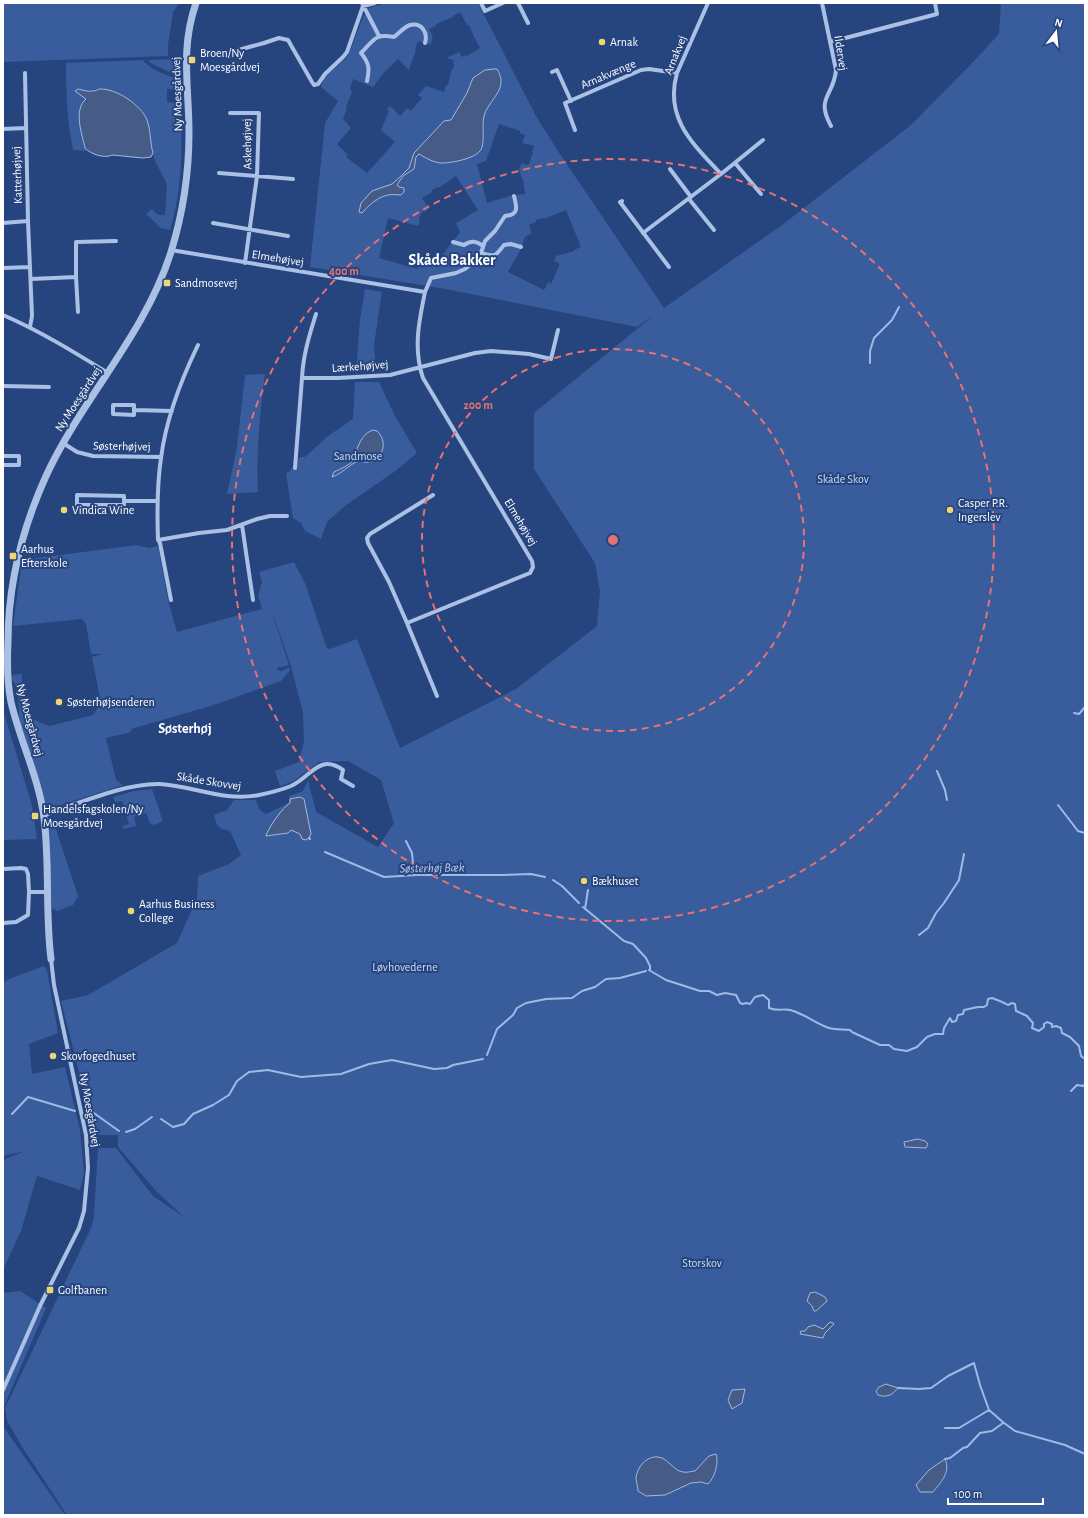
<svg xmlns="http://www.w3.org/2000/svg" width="1088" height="1518" viewBox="0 0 1088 1518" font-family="'Alegreya Sans',sans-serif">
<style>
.green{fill:#395c9c;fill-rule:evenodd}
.water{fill:#465c87;stroke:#a0bae6}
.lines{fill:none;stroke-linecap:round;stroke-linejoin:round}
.stream{stroke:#a0bae6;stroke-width:2}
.minor{stroke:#abc0e5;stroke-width:4}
.tertiary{stroke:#abc0e5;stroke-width:7}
.ring{fill:none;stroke:#e47373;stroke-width:2;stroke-dasharray:7 5}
.poi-dot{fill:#eed670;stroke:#26447e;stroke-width:1.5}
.labels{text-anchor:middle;stroke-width:4;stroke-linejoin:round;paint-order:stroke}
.poi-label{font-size:12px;fill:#fff;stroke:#26447e;text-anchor:start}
.street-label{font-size:12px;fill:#fff;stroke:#26447e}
.park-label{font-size:12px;fill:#cedcf4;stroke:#26447e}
.water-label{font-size:13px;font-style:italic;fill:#b7caed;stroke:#26447e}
.quarter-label{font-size:14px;font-weight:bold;fill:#fff;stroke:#26447e}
.district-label{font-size:16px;font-weight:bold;fill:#fff;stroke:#26447e}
.centre{fill:#e47373;stroke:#26447e;stroke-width:2}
.ring-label{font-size:12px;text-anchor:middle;font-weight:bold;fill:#e47373;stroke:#26447e;stroke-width:4;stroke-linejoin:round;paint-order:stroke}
</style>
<rect width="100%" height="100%" fill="#26447e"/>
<path class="green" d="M3,3H179L173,12L168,45V56L3,62Z
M386,3H478L536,116L556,148L664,308L782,225L911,125L974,61L999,34L1001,3H1085V1515H67L24,1450L7,1421L5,1408L92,1226L94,1216L98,1148H116L153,1196L184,1217L157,1192L118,1147V1135H95L61,1001L88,995L177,943L197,898L198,876L229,864L241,855L230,831C217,828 217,827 214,815L227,810L234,800H256L260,810L266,814L289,803V796L303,791L308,780L316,812L378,847L394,823L381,780L348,761L319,762L294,781L280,786L275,771L299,762L304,741L303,713L291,666L270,606L289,665L283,667H278L277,670L282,671L289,667L290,670L281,681L214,705L131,729V732L106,738L116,780L123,785L55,807L49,808L44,805L19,719C19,707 19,688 12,679L13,675L22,674V682L29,718L50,726L93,715L101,703L92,657L103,654H91L86,624L82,619L13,626L22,560L137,545L149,548L158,546L168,600L177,632L262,609L258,596L262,582L259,572L294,562L305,583L327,648L330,649L357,639L400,748L516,689L597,626L600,591L595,563L534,469V413L653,316L637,327L440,288L310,267L325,123L338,101L321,87L324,78L345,59L349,54L363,17L369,8ZM460,12L467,25H469L474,37L480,48L467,56L466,55L462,57L459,52L446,58L454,60L453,64H454L452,71H451L448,85H446L444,92L426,86L418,95L422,98L411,111L407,108L400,116L394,110V109L389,106L387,110L389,111L381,130L395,142L367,173L346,157L348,155L337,144L351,128L343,119L347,108L346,107L352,92L350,89L353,79L373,87L386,70H387L398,59L409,70L416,50L415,49L418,41L430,45L433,37L429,29L436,26V24L453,17V16ZM499,124L520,131V133L525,135L522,143L534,146L532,152H533L529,164L526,165L522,163L519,169L522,179H523L525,194L513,195L487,203L477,164L486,161ZM456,176L478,210L456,223L460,232L435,265L428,260L420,259L417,269L379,258L388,218L418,226L420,222L419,221L420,218L419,217L423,211L425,212L429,208L422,198L432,192V190L438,187L439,188ZM566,210L581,247L574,250V251L556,256L554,261L560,264L551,284L548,282L544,290L508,272L521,249L525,237L532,233L529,225L536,222V220L543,218V219Z
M174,59L179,60L180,76H177L149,62V60Z
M143,60C149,69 169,77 180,79L181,89H167V102L181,103C182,145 183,189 170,230L161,228L146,214L152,209L158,215H165L167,184L155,161L151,146L150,133L147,120L143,112L135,105L99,89L89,91L78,89L80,95L87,99L79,116L85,148L87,151L73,150C67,119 66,94 66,63Z
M365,289L382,292L374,345L376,371L356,372L360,319Z
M265,374C260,413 256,452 258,492L227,494L237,447L245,375Z
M355,382H379L395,416L417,453L394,472L346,505L327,522L321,539L305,531L301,523L293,518L286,473L289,472L300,457H305L328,436L353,419Z
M3,710L32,805L37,839L3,840Z
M152,789L163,821L154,825L150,823L146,813L134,816L136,826L123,829V826L129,824L122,801L115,802L113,797L134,791Z
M50,820H53L78,896L73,905L57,911L52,908L48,823Z
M44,966L47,970L58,1033L29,1044L32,1074L65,1067L80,1130L84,1173L80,1190L37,1176L21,1231L3,1270V1160L25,1151L3,1156V983L9,979Z
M20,1291L46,1308L3,1409V1293Z
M3,1426L65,1515H3Z"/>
<path class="water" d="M493,69H497C509,88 491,98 485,113C481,124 485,136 482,147C480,158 452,163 442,163C434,163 426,158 419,154L416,157L414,169L403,176L397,185L399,187L404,188V192L401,195C397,195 392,194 388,195C378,197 369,205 362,213L359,212L361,203L372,191L392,184L400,177L409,168L414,153L444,121L451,120L467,93L473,78L485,70Z
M78,89C83,90 88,92 93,91C95,91 97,90 99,89C116,88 141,105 147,120C151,131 150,143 153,153L151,157L143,158L112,155C105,159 90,154 85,148C82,134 73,110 86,99L75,91Z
M373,430L377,431C388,441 384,459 368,462C364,463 360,460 356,462C348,466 341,474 332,477L334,472C340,469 351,465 355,458C356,456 356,452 357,449C360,441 364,433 373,430Z
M300,797L304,799L311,834L309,838L306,840L302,839L300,834L291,830L288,833L266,836C268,828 283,807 290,803V799Z
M918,1139L925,1141L928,1144L926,1148L905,1147L904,1142Z
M815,1292L825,1297L827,1301L816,1311H814L812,1306L807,1301L810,1293Z
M830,1322L833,1323L834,1324L825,1333L823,1338L800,1334L801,1331H805L808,1327L814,1325L823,1329Z
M886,1384L898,1388C892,1395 887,1398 878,1395L876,1391L879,1387Z
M745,1389L742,1403L732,1409L728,1400L732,1390Z
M716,1454C719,1463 715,1477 708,1484L701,1482L691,1483L665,1495L646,1496L638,1491C638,1487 636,1482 636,1478C637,1466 649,1453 662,1458C670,1462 675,1471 683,1472C687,1473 692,1471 695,1471L709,1456Z
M945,1459C951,1472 941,1482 933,1492H920L916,1485L929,1470Z"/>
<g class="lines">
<path class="stream" d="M870,363V351L874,338L892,320L899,307
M1074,713L1079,714L1085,707
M937,771L945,790L947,800
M1058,805L1078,831L1085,833
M309,838L310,839
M406,841L412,853L414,875
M325,852L384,877L417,875H502L531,874L545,877
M553,880L562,886L579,903
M583,907L624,941L633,944L646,958L650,966V970
M585,909L588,890
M919,935L928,928L936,913L944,903L959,880L964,854
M649,970L666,980L700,991H709L717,995L725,993L736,995L740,1003L743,1004L746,1003L750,1004L755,997L763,995L769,1000V1008C779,1012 783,1008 790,1010C805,1014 815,1023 829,1028C836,1030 844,1029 850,1030L852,1032L880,1045H889L894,1049L907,1051L917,1047L927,1037L935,1034H943L944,1028L950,1018L952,1022L956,1021L958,1015L963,1014L964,1010L978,1007H984L987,1005L988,999L992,998C998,1000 1003,1002 1008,1005L1012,1003L1015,1004L1016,1011L1027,1016L1033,1023L1032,1028L1039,1031L1044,1027V1024L1047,1022L1052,1024V1027L1056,1026L1061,1028L1062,1033L1070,1037L1079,1046L1081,1056L1085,1059
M487,1055L497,1029L513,1015L517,1008L526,1003L546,999L572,998L582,991L595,987L606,979L620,978L646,971
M1071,1091L1077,1085L1083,1086L1085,1084
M91,1111L119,1131
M12,1114L28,1097L75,1111
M161,1119L173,1127L184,1124L193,1114L213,1105L229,1095L237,1081L249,1072L268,1070L301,1077L341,1074L369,1064L392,1060L434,1069L447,1068L453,1065L483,1059
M126,1132L135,1129L152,1117
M898,1388L919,1389L931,1388L948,1376L974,1363L980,1385L989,1410L1004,1423L1015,1431L1065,1445L1085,1454
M945,1428H959L989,1410
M945,1459L950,1458L963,1448L967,1447L980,1433L992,1431L1003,1423"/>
<path class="minor" d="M362,3L379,36
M481,3L485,11L503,3
M518,3L528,23
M708,3L677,73C664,118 693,144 721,174L763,140
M822,3L836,70C834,96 815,97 831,126
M830,42L937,14L935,3
M208,54L231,52L264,43L279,38L288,40L312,82L314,85L318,84L325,74L343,57L347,52L363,6L375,3
M552,72L557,70L571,101
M25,73L28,221L32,316L30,327
M367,81C370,68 369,63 361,53C374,40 375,33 394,37C399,33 404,27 410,25C422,22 428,33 425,43
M230,113H259L257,176L245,263
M3,129L26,128
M575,130L565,103L641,70L649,69L677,73
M735,163L761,194
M670,169L691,197
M219,173L293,179
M689,199L714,230
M622,201L620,202L669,267
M3,223L28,221
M213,223L288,236
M643,233L721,174
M453,242L464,245C471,240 476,241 483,246
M171,250L425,292C419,321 413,349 423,378L532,561L533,567L530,573L407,623L389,582L368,543L367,538L370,534L433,495
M481,253C497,257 494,257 504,245L511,244L521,247
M3,268L30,267
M76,277V242L116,241
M31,279L76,277L78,312
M425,292L431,278L456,273L465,269L470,265L481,253L485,241L495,231L505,216C519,215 517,207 514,196
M3,315C40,331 74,352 108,373
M198,345C181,380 166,419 161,458C157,485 157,512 158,540L199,533L227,530L257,519L270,516H287
M302,378C303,356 309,336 316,314
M3,386L49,387
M134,410V415L113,414V405H134V410L172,411
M63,443L77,452L93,456L161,457
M3,456H19V465H3
M295,468L302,378H338L390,375L475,353L491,351L529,354L551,359L558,330
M124,501V505H77V495L124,496V501H157
M242,525L253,600
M158,540L160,543L171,600
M407,623L437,696
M44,815C78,804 124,783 160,784C193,786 225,802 259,795C269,793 281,790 291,786C311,777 319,753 343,770L341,779L353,786
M3,869L21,868L26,869L28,874L29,892H48
M3,923L16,922L28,915L29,892
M3,1390L40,1306L79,1228L84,1211L88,1168L86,1135L54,985L51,959"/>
<path class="tertiary" d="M51,959C45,912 50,865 44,818C39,778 20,741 11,702C7,682 7,662 8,642C8,583 22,529 46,476C82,398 145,335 171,252C183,213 189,173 189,133C189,86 180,49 196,3"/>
</g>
<g class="ring">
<circle cx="613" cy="540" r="191"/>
<circle cx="613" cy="540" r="381"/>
</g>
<g class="poi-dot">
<circle cx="602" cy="42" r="4"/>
<rect x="188" y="56" width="8" height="8" rx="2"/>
<rect x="163" y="279" width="8" height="8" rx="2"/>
<circle cx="64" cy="510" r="4"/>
<circle cx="950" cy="510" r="4"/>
<rect x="9" y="552" width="8" height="8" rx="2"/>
<circle cx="59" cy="702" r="4"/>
<rect x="31" y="812" width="8" height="8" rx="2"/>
<circle cx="584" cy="881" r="4"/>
<circle cx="131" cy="911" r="4"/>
<circle cx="53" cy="1056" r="4"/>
<rect x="46" y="1286" width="8" height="8" rx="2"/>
</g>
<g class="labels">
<g class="poi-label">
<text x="610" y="46">Arnak</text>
<text x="200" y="57">Broen/Ny<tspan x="200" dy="14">Moesgårdvej</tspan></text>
<text x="175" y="287">Sandmosevej</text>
<text x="958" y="507">Casper P.R.<tspan x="958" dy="14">Ingerslev</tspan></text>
<text x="72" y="514">Vindica Wine</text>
<text x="21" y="553">Aarhus<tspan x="21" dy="14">Efterskole</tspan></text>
<text x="67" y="706">Søsterhøjsenderen</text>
<text x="43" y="813">Handelsfagskolen/Ny<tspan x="43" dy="14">Moesgårdvej</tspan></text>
<text x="592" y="885">Bækhuset</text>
<text x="139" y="908">Aarhus Business<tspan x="139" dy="14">College</tspan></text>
<text x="61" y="1060">Skovfogedhuset</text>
<text x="58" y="1294">Golfbanen</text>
</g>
<g class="street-label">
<text transform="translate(841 53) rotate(81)" y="4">Ildervej</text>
<text transform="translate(675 55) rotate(-68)" y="4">Arnakvej</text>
<text transform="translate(608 74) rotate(-23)" y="4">Arnakvænge</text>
<text transform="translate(177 94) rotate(-92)" y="4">Ny Moesgårdvej</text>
<text transform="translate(247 144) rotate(-91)" y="4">Askehøjvej</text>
<text transform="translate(17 175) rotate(-92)" y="4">Katterhøjvej</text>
<text transform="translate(278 258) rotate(9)" y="4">Elmehøjvej</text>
<text transform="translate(360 366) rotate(-4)" y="4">Lærkehøjvej</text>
<text transform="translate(78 399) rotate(-57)" y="4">Ny Moesgårdvej</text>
<text transform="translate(122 446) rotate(1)" y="4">Søsterhøjvej</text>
<text transform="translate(521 522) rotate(59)" y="4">Elmehøjvej</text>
<text transform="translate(30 720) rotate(75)" y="4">Ny Moesgårdvej</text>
<text transform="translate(209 781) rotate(9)" y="4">Skåde Skovvej</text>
<text transform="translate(90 1110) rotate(80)" y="4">Ny Moesgårdvej</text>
</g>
<g class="park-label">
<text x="358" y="460">Sandmose</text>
<text x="843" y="483">Skåde Skov</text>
<text x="405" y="971">Løvhovederne</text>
<text x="702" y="1267">Storskov</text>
</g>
<g class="water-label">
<text transform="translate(432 867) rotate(-1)" y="5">Søsterhøj Bæk</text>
</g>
<g class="quarter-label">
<text x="185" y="733">Søsterhøj</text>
</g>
<g class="district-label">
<text x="452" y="265">Skåde Bakker</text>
</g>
</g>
<circle cx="613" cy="540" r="6" class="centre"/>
<g class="ring-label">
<text x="344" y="275">400 m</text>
<text x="478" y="409">200 m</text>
</g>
<rect width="1088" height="1518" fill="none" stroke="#ffffff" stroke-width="8"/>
<g transform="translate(1056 32) rotate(16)" stroke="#26447e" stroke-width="3" paint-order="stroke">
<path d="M0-3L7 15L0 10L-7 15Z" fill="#ffffff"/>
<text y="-6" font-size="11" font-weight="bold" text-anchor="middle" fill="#ffffff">N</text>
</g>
<path d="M948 1498v6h95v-6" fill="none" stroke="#ffffff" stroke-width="2"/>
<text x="954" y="1498" font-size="12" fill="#ffffff" stroke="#26447e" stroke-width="3" paint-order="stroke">100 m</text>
</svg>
